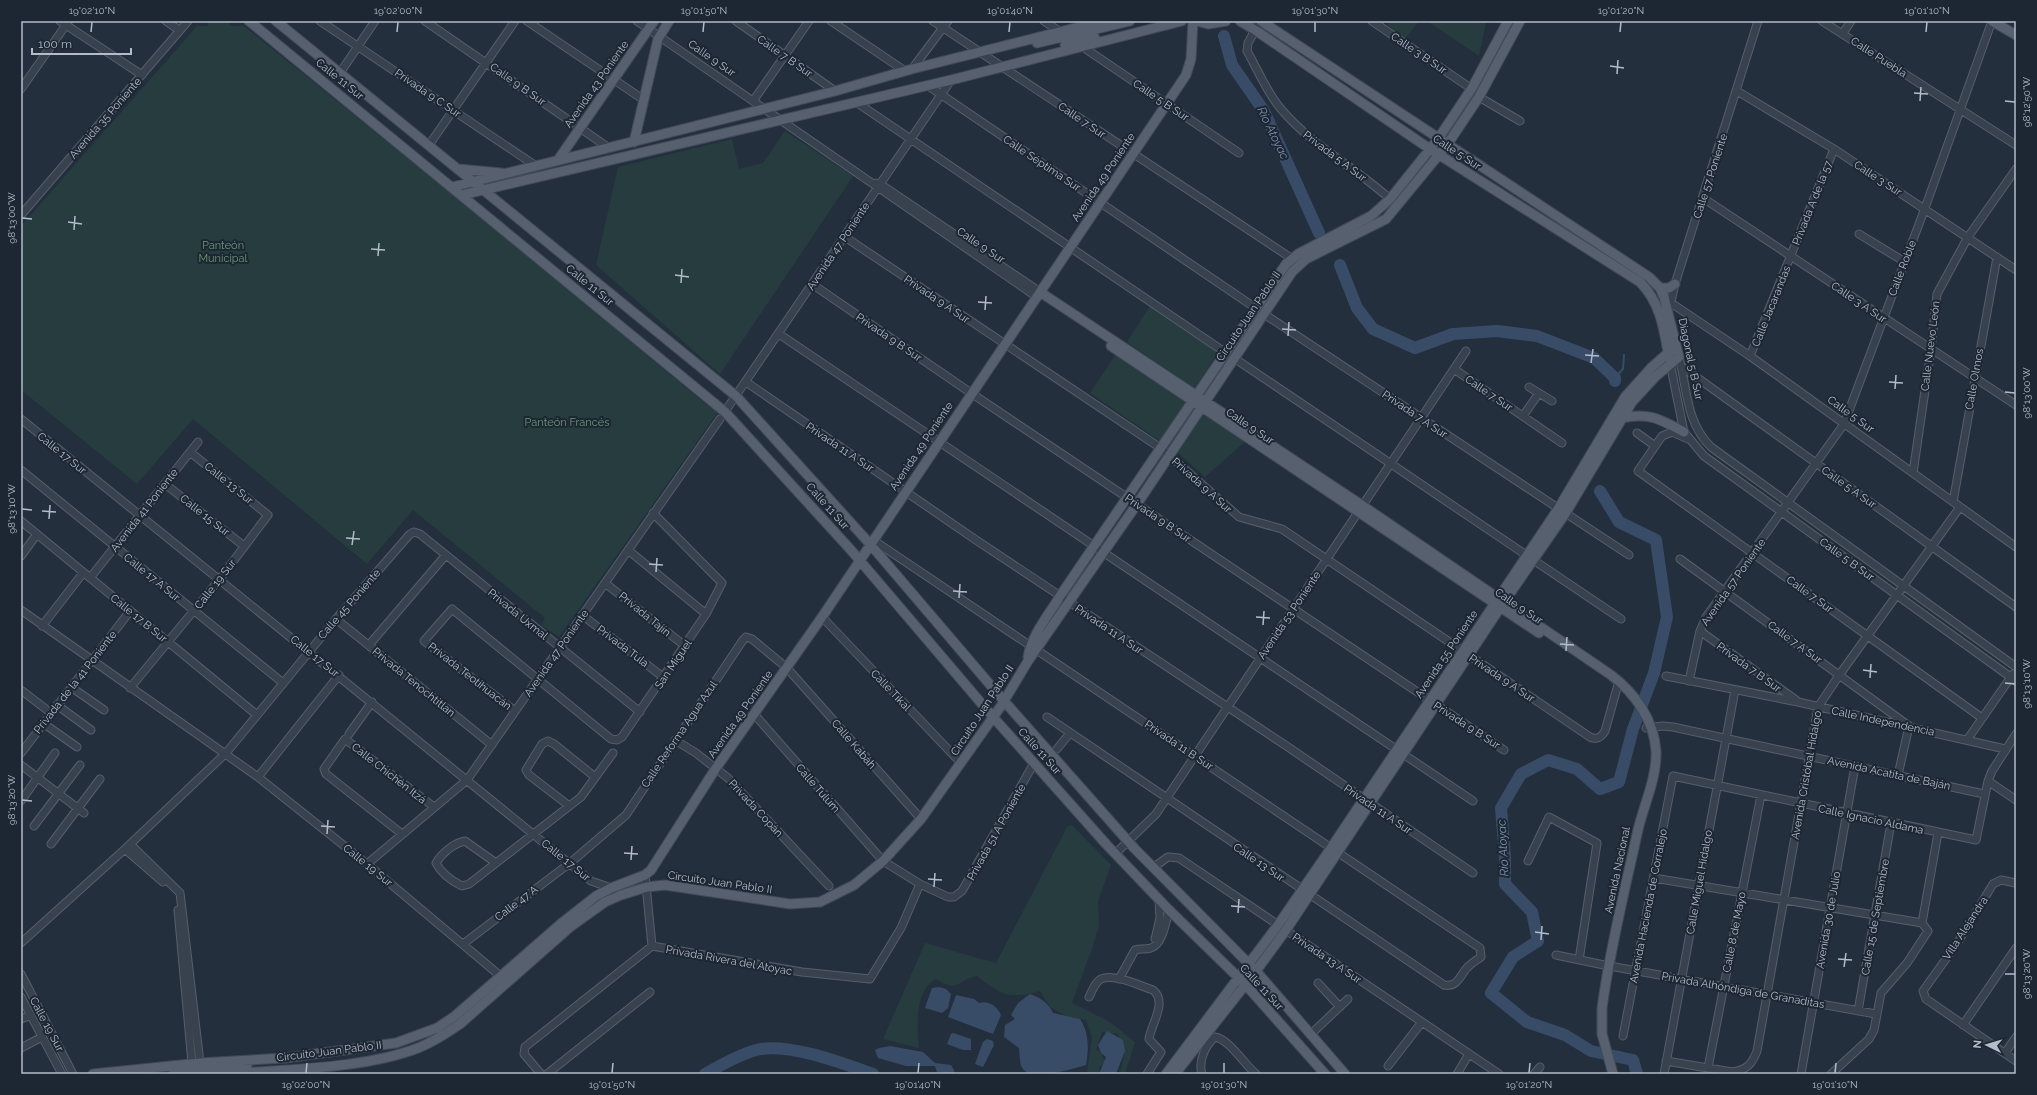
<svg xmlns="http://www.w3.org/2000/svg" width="2037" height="1095" viewBox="0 0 2037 1095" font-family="Raleway,sans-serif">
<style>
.green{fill:#263c3f}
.water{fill:#394c67}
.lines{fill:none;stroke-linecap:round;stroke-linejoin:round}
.stream{stroke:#394c67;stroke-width:2}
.river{stroke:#394c67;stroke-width:12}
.minor-casing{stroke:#565f6c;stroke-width:9}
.major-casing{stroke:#414a57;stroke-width:11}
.minor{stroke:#38414e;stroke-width:7}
.major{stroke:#56606e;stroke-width:9}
.ticks{fill:none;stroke:#b4bcc9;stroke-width:1.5}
.labels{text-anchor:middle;stroke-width:4;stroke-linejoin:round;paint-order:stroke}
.street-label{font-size:11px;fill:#b4bcc9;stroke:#1d2633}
.park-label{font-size:11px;fill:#6b9a76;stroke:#1d2633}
.water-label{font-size:12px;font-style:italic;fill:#7c92b1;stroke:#1d2633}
.neatline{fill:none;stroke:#b4bcc9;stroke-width:1.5}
.ticks-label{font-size:10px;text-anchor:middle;fill:#b4bcc9}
</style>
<rect width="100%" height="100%" fill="#242f3e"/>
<path class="green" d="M208,21H230V26H244L464,204L708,406L712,404L718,412L559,637L541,625L545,618L413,510L367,564L193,419L137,484L21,390V226L197,26H208Z
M1390,21H1419L1406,38L1387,25Z
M1427,21H1486L1479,56Z
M785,131L853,176L720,374L596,265L618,167L732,139L739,169L763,163Z
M1151,304L1220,349L1195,388L1127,342Z
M1116,354L1187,402L1160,441L1090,393Z
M1203,415H1209L1247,440L1205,477L1178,453Z
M1072,825L1111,865L1098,901L1099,926L1093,946L1072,1003L1110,1022L1135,1042L1125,1074H1120L1125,1051L1118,1034L1102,1032L1096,1050L1101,1053L1105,1062L1099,1068V1074H1079L1087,1072L1092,1037L1086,1020L1066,1016L1050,1007L1040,991C1011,1000 1000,995 977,976C954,981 961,993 935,979C914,994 917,1025 919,1048L883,1039L925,943L996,963L1067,827Z"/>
<path class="water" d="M939,987L946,989L951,994L948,1008L942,1013L925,1008L932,988Z
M1030,994C1040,998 1048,1002 1053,1013L1080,1019C1089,1033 1089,1048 1086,1065C1073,1069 1033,1081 1023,1069C1019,1064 1020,1054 1019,1048L1004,1037L1005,1025L1015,1019L1011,1015L1018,1003Z
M956,995L974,999L979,1003C988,1000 997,1006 1001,1015L993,1034L948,1017Z
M1107,1031L1123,1040L1125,1051L1116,1074H1099L1106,1057L1101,1053L1098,1045Z
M953,1033L971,1039V1050H963L947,1044L951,1034Z
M987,1039L993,1041L994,1045L983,1067L975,1064L983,1042Z
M890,1046L923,1052L935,1063L951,1065L954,1070V1074L937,1072L935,1066H906L878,1058L875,1050L879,1048Z"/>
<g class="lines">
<path class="stream" d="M1615,378L1623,369L1624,355"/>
<path class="river" d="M1224,36L1232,65L1264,111L1319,233
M1340,265L1357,308L1373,329L1415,348L1453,334L1497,331L1537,336L1594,358L1615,378V381
M1600,491L1619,522L1656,540L1667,617L1654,673L1633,729L1619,782L1600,789L1577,769L1548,760L1521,774L1501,808L1505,857V884L1532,912L1538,941L1513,957L1491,993L1527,1022L1565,1035L1591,1051L1633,1060L1637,1074
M705,1074C721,1065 738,1055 756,1050C788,1042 842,1063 873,1074"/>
<g class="minor-casing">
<path id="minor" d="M60,21L142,75
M166,21L179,30
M320,21L536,166
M425,21L609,148
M527,21L644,100
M637,21L1037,297
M736,21L835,91
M831,21L905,71
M933,21L1291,258
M1044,21L1059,31
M1260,21L1248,43L1247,51C1258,70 1267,93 1281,109C1312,146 1355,167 1390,199
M1372,21L1466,85
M1822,21L2016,145
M1843,33L1851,21
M1083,47L1239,153
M912,69L948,21
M340,73L375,21
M927,85L1257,309
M21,89L68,22
M1737,91L1834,149L2016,270
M1479,97L1520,121
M753,101L809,21
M856,102L1226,353
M429,145L515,21
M876,183L880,184L1040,292
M1703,198L2016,405
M21,215L188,21
M1859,234L1905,262
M845,237L1162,449L1239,517L1282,529L1590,737C1597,740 1601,738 1605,731L1619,681
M812,284L971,393L1504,750
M1671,303L1750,356L2016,547
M1670,306L1675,284L1758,21
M1264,314L1629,555
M779,334L1473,801
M1750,356L1834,149
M1679,357C1687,388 1686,423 1711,447L2016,667
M1234,358L1621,619
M1670,363L1684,432L1704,456L2016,681
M1681,366L2016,607
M1454,369L1562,443
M746,382L976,540L1288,747L1473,873
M1529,387L1552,401
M724,413L951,80
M1523,416L1539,393
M21,419L591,881L611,888
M1637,433L1655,446
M1688,439L1672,432L1662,436L1638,471L1982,718
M21,470L283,683
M1913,473L1931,349L1937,294L1968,237L2016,169
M165,484L244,546
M1953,502L1997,257
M21,521L257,715
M873,540L1480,948L1481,957C1477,960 1473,962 1470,965C1460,973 1459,988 1444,985L1047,717
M628,550L706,614
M21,556L37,534
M1680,559L1909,726L1898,775
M90,578L198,442
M605,583L685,646
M21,610L258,777L367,864L504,979
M582,615L663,677
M822,617L961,763
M336,619L492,745
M42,626L83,573
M1700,631L1796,700
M369,645L445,556
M1666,676L1798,702L2005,749
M1689,681L1700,631L1706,617L1844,424L1925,208L1992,21
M71,687L104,710
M130,688L219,580L268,515L190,452
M21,690L51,713
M57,705L91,730
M515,711L424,641L452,609L611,739L617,740L622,737L706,614L722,583L653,513
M754,714L883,861L920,884L948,897H954L962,891L1034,763
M43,723L77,747
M1646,728L1663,726L1673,727L1984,794
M349,734L372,702
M675,740L696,753L728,778L829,886
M1967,740L2013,674
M1057,749L1070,733
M21,753L130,611
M21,765L84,813
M258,777L339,675
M1988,781L2016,800
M21,801L55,753
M568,805L529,775L526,770L542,744L548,741L554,744L595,777
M34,826L80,765
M402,834L326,774L324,769L345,739L434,807
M51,844L100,779
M130,844L180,893L200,1063
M125,849L163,882
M1116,853L1156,814L1466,351
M1528,861L1549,817L1597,843L1579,960
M496,863L465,841C454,843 442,853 436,863C441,873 452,881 462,886L469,884L581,797L613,753
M367,864L467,780L720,419
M1154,867L1168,857L1179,858L1499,1074
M645,875L652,946
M1654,878L1922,923
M2016,883L2001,880L1993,884L1958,942L1923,991L1926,999L2016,1061
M178,910L192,1063
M1922,923L1938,833
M1155,939L1160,918L1159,900
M21,943L125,849L226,753L336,619L410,534L414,532L420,534L640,712
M463,944L570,863L626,815L743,640L746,637L752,639L787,668L921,819
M1556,955L1604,965L1876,1014
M21,974L73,1074
M1119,979L1135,950C1140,948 1145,950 1151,948C1163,944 1166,921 1169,910
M1318,983L1340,1007
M21,997L62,1074
M1089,997C1092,991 1095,982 1101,979C1114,973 1140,986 1153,990C1168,1002 1151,1024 1149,1039L1161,1052L1147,1074
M1858,1011L1891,823
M21,1019L31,1015
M1963,1025L2016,948
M1311,1034L1348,999
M1623,1036L1673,776L1976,840L1988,781L1992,771L2016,734
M21,1048L42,1037
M2005,1053L2016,1037
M1666,1061L1732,1072C1747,1070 1752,1064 1757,1051L1818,707L1840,674L1960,507
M1388,1066L1422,1022
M1708,1068L1761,795
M541,1074L524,1054L525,1047L652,946L802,972L870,979L901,928L920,884
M547,1074L650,992
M1202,1074C1198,1061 1205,1046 1215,1037C1229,1039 1244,1064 1256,1074
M1457,1074L1469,1054
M1534,1074L1540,1067
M1664,1074L1735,690
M1801,1074L1855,766
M1831,1074L1869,1039L1874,1030L1881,993L1907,963L1928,931L1922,923"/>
</g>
<g class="major-casing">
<path id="major" d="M249,21L725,412L850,549L993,717L1106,844L1169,910L1245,984L1325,1074
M276,21L736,396L870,544L1004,701L1134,848L1256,971L1345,1074
M1197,21L1208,24L1226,21
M1240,21L1255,30L1430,149L1640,282C1661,303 1664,330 1669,358
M1992,21L2016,35
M1037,43L1130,21
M1065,45L1095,38
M634,142L658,39L669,21
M558,160L654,21
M458,169L501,173
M452,187L835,91L912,69L1103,21
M462,195L951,80L1182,21
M1660,288H1669L1675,284
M1040,292L1363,506L1611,675C1635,693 1654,720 1656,751C1657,778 1644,804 1638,830C1625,889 1610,949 1602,1008V1034L1613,1074
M1111,346L1539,633
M1621,418C1649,412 1660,419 1684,432
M1028,657C1032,634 1049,615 1060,596L1286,264L1298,254L1371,216L1390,199L1438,139L1472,88L1508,21
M93,1074L200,1063L285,1058L396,1043L437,1028L455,1016L563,922L596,896L611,888L645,875L651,870L716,768L822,617L1186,75L1191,59L1193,21
M173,1074L247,1066
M229,1074C287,1069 363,1069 418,1048C433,1042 447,1033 460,1024L570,927L605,902L621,895L647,887L665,885L790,904L820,902L854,885L883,861L921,819L1001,706L1028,661L1137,504L1292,272L1306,259L1386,219L1447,145L1479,97L1520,21
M1166,1074L1278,925L1331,848L1558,509L1625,397L1651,368L1676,346
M1175,1074L1256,971L1286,930L1504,602L1565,514L1632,402L1656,376L1679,357L1664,297L1660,288L1649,277L1261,21"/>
</g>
<use href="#minor" class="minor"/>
<use href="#major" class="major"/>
</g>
<path class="ticks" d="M91,32L92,22M397,32L398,22M703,32L704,22M1009,32L1010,22M1315,32V22M1620,32L1621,22M1926,32L1927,22M1610,66L1624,68M1617,74L1618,60M1914,93L1928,94M1920,101L1921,87M2005,101L2015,102M22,218L32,219M68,222L82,224M74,230L75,216M371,249L385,250M378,256L379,243M675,275L689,277M681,283L682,269M978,302L992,303M985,310L986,296M1282,329L1296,330M1288,336L1289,322M1585,355L1599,356M1591,363L1593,349M1889,382L1903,383M1895,389L1896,375M2005,392L2015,393M22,509L32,510M42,511L56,512M49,519L50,505M346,538L360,539M352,545L354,531M649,564L663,565M656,572L657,558M953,591L967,592M959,598L960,584M1256,617L1270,618M1263,625L1264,611M1560,644L1574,645M1566,651L1567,637M1863,670L1877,672M1870,678L1871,664M2005,683L2015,684M22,800L32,801M321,826L335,827M327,834L328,820M624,853L638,854M631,860L632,846M928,879L942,880M934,887L935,873M1231,906L1245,907M1238,913L1239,899M1535,932L1549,934M1541,940L1542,926M1838,959L1852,960M1844,967L1846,953M2005,974H2015M306,1073L307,1063M612,1073L613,1063M918,1073L919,1063M1224,1073V1063M1529,1073L1530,1063M1835,1073L1836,1063"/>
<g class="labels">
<g class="street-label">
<text transform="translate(1419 53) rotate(34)" y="4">Calle 3 B Sur</text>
<text transform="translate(785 56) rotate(35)" y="4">Calle 7 B Sur</text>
<text transform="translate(1879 57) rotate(33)" y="4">Calle Puebla</text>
<text transform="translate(712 58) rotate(35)" y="4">Calle 9 Sur</text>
<text transform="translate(340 79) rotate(39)" y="4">Calle 11 Sur</text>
<text transform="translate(518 84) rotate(35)" y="4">Calle 9 B Sur</text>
<text transform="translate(596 84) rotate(-55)" y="4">Avenida 43 Poniente</text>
<text transform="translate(428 93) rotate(34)" y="4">Privada 9 C Sur</text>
<text transform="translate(1161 100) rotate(34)" y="4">Calle 5 B Sur</text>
<text transform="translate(105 118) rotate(-49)" y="4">Avenida 35 Poniente</text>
<text transform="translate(1082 120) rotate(34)" y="4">Calle 7 Sur</text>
<text transform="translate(1457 152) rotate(33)" y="4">Calle 5 Sur</text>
<text transform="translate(1335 156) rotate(37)" y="4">Privada 5 A Sur</text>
<text transform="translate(1042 163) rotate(34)" y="4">Calle Séptima Sur</text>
<text transform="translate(1710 176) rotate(-72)" y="4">Calle 57 Poniente</text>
<text transform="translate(1103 177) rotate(-56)" y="4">Avenida 49 Poniente</text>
<text transform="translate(1878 178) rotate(33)" y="4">Calle 3 Sur</text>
<text transform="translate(1812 203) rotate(-68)" y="4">Privada A de la 57</text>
<text transform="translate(981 245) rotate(34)" y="4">Calle 9 Sur</text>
<text transform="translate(838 246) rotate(-56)" y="4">Avenida 47 Poniente</text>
<text transform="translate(1902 268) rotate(-69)" y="4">Calle Roble</text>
<text transform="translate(590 285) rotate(39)" y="4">Calle 11 Sur</text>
<text transform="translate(937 299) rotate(34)" y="4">Privada 9 A Sur</text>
<text transform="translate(1859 302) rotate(34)" y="4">Calle 3 A Sur</text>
<text transform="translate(1771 306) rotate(-68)" y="4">Calle Jacarandas</text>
<text transform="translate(1248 316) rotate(-56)" y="4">Circuito Juan Pablo II</text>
<text transform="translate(889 337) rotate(34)" y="4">Privada 9 B Sur</text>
<text transform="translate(1930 346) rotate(-83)" y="4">Calle Nuevo León</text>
<text transform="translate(1691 359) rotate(78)" y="4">Diagonal 5 B Sur</text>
<text transform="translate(1974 379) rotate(-80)" y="4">Calle Olmos</text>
<text transform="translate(1489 393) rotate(34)" y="4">Calle 7 Sur</text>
<text transform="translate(1415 414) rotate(34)" y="4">Privada 7 A Sur</text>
<text transform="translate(1851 414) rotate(36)" y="4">Calle 5 Sur</text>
<text transform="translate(1250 426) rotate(34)" y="4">Calle 9 Sur</text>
<text transform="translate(921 446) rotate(-56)" y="4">Avenida 49 Poniente</text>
<text transform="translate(840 447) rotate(34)" y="4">Privada 11 A Sur</text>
<text transform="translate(62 453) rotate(39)" y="4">Calle 17 Sur</text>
<text transform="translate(229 483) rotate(39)" y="4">Calle 13 Sur</text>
<text transform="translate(1202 485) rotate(42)" y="4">Privada 9 A Sur</text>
<text transform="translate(1849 487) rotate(35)" y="4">Calle 5 A Sur</text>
<text transform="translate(828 506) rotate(48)" y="4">Calle 11 Sur</text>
<text transform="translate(144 510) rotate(-52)" y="4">Avenida 41 Poniente</text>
<text transform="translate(205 515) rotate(38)" y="4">Calle 15 Sur</text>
<text transform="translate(1158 518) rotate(34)" y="4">Privada 9 B Sur</text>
<text transform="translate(1847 559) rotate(36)" y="4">Calle 5 B Sur</text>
<text transform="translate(152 577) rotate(39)" y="4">Calle 17 A Sur</text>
<text transform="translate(1733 582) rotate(-55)" y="4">Avenida 57 Poniente</text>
<text transform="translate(215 584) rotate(-52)" y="4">Calle 19 Sur</text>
<text transform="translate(1810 594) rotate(36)" y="4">Calle 7 Sur</text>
<text transform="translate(349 604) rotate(-49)" y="4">Calle 45 Poniente</text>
<text transform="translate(1519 606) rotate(34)" y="4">Calle 9 Sur</text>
<text transform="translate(518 614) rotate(39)" y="4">Privada Uxmal</text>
<text transform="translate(645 614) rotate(39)" y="4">Privada Tajín</text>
<text transform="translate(1289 615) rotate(-56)" y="4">Avenida 53 Poniente</text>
<text transform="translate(139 618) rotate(39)" y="4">Calle 17 B Sur</text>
<text transform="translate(1109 629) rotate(34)" y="4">Privada 11 A Sur</text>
<text transform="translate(1795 642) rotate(36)" y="4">Calle 7 A Sur</text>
<text transform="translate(623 646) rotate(37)" y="4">Privada Tula</text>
<text transform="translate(556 653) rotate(-55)" y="4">Avenida 47 Poniente</text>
<text transform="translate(1446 654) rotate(-56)" y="4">Avenida 55 Poniente</text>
<text transform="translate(315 656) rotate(39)" y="4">Calle 17 Sur</text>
<text transform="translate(673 664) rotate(-56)" y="4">San Miguel</text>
<text transform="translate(1749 667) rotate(36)" y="4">Privada 7 B Sur</text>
<text transform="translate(470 676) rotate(38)" y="4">Privada Teotihuacán</text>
<text transform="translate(1502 678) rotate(34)" y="4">Privada 9 A Sur</text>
<text transform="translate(75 682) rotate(-52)" y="4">Privada de la 41 Poniente</text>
<text transform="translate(414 682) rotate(39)" y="4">Privada Tenochtitlan</text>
<text transform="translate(891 690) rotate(46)" y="4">Calle Tikal</text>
<text transform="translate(982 710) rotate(-57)" y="4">Circuito Juan Pablo II</text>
<text transform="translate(740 714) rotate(-55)" y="4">Avenida 49 Poniente</text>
<text transform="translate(1883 721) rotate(12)" y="4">Calle Independencia</text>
<text transform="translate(1467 725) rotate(33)" y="4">Privada 9 B Sur</text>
<text transform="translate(679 734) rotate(-56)" y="4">Calle Reforma Agua Azul</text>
<text transform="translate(854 744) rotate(49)" y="4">Calle Kabáh</text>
<text transform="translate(1179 745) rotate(34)" y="4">Privada 11 B Sur</text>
<text transform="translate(1040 751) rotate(48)" y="4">Calle 11 Sur</text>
<text transform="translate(389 773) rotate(38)" y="4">Calle Chichén Itzá</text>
<text transform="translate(1889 773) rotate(12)" y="4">Avenida Acatita de Baján</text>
<text transform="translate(1806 775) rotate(-80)" y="4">Avenida Cristóbal Hidalgo</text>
<text transform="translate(818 788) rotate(49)" y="4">Calle Tulúm</text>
<text transform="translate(756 808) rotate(47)" y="4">Privada Copán</text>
<text transform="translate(1378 809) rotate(34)" y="4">Privada 11 A Sur</text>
<text transform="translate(1871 819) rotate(12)" y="4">Calle Ignacio Aldama</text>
<text transform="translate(996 832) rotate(-61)" y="4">Privada 51 A Poniente</text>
<text transform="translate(566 860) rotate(39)" y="4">Calle 17 Sur</text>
<text transform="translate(1259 862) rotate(34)" y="4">Calle 13 Sur</text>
<text transform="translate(368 865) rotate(39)" y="4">Calle 19 Sur</text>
<text transform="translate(1617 870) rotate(-78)" y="4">Avenida Nacional</text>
<text transform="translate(720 882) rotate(8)" y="4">Circuito Juan Pablo II</text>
<text transform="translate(1699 882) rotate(-80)" y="4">Calle Miguel Hidalgo</text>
<text transform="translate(516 903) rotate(-37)" y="4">Calle 47 A</text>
<text transform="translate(1648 906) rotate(-79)" y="4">Avenida Hacienda de Corralejo</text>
<text transform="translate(1875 917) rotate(-80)" y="4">Calle 15 de Septiembre</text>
<text transform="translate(1828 920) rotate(-80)" y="4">Avenida 30 de Julio</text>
<text transform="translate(1965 928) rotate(-57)" y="4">Villa Alejandra</text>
<text transform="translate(1734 932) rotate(-79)" y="4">Calle 8 de Mayo</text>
<text transform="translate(1327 958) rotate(34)" y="4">Privada 13 A Sur</text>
<text transform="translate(729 960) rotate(10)" y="4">Privada Rivera del Atoyac</text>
<text transform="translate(1262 987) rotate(47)" y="4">Calle 11 Sur</text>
<text transform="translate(1743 990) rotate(10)" y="4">Privada Alhóndiga de Granaditas</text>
<text transform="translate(47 1024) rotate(62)" y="4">Calle 19 Sur</text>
<text transform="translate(329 1051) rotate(-7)" y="4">Circuito Juan Pablo II</text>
</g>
<g class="park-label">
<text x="223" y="249">Panteón<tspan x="223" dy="13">Municipal</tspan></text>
<text x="567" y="426">Panteón Francés</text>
</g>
<g class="water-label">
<text transform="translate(1273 133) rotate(64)" y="4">Río Atoyac</text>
<text transform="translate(1503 848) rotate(-93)" y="4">Río Atoyac</text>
</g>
</g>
<rect width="2037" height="1095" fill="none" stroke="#1d2633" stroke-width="44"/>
<g transform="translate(1987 1045) rotate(275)" stroke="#1d2633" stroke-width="3" paint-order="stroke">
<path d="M0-3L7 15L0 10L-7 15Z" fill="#b4bcc9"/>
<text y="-6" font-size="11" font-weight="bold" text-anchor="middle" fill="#b4bcc9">N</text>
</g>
<path d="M32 48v6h99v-6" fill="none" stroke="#b4bcc9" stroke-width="2"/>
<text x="38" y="48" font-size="12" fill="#b4bcc9" stroke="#1d2633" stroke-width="3" paint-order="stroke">100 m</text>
<rect x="22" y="22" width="1993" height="1051" class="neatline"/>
<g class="ticks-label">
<text x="92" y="14">19°02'10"N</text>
<text x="398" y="14">19°02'00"N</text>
<text x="704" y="14">19°01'50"N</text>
<text x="1010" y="14">19°01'40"N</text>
<text x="1315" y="14">19°01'30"N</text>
<text x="1621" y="14">19°01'20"N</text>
<text x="1927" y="14">19°01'10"N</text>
<text transform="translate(2026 102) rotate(-90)" y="4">98°12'50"W</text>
<text transform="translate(11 218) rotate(-90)" y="4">98°13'00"W</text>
<text transform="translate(2026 393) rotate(-90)" y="4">98°13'00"W</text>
<text transform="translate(11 509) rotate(-90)" y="4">98°13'10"W</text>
<text transform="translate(2026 684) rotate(-90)" y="4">98°13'10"W</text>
<text transform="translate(11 800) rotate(-90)" y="4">98°13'20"W</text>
<text transform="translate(2026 974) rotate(-90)" y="4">98°13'20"W</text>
<text x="306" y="1088">19°02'00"N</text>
<text x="612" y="1088">19°01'50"N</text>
<text x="918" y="1088">19°01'40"N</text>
<text x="1224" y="1088">19°01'30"N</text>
<text x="1529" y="1088">19°01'20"N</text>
<text x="1835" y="1088">19°01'10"N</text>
</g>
</svg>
